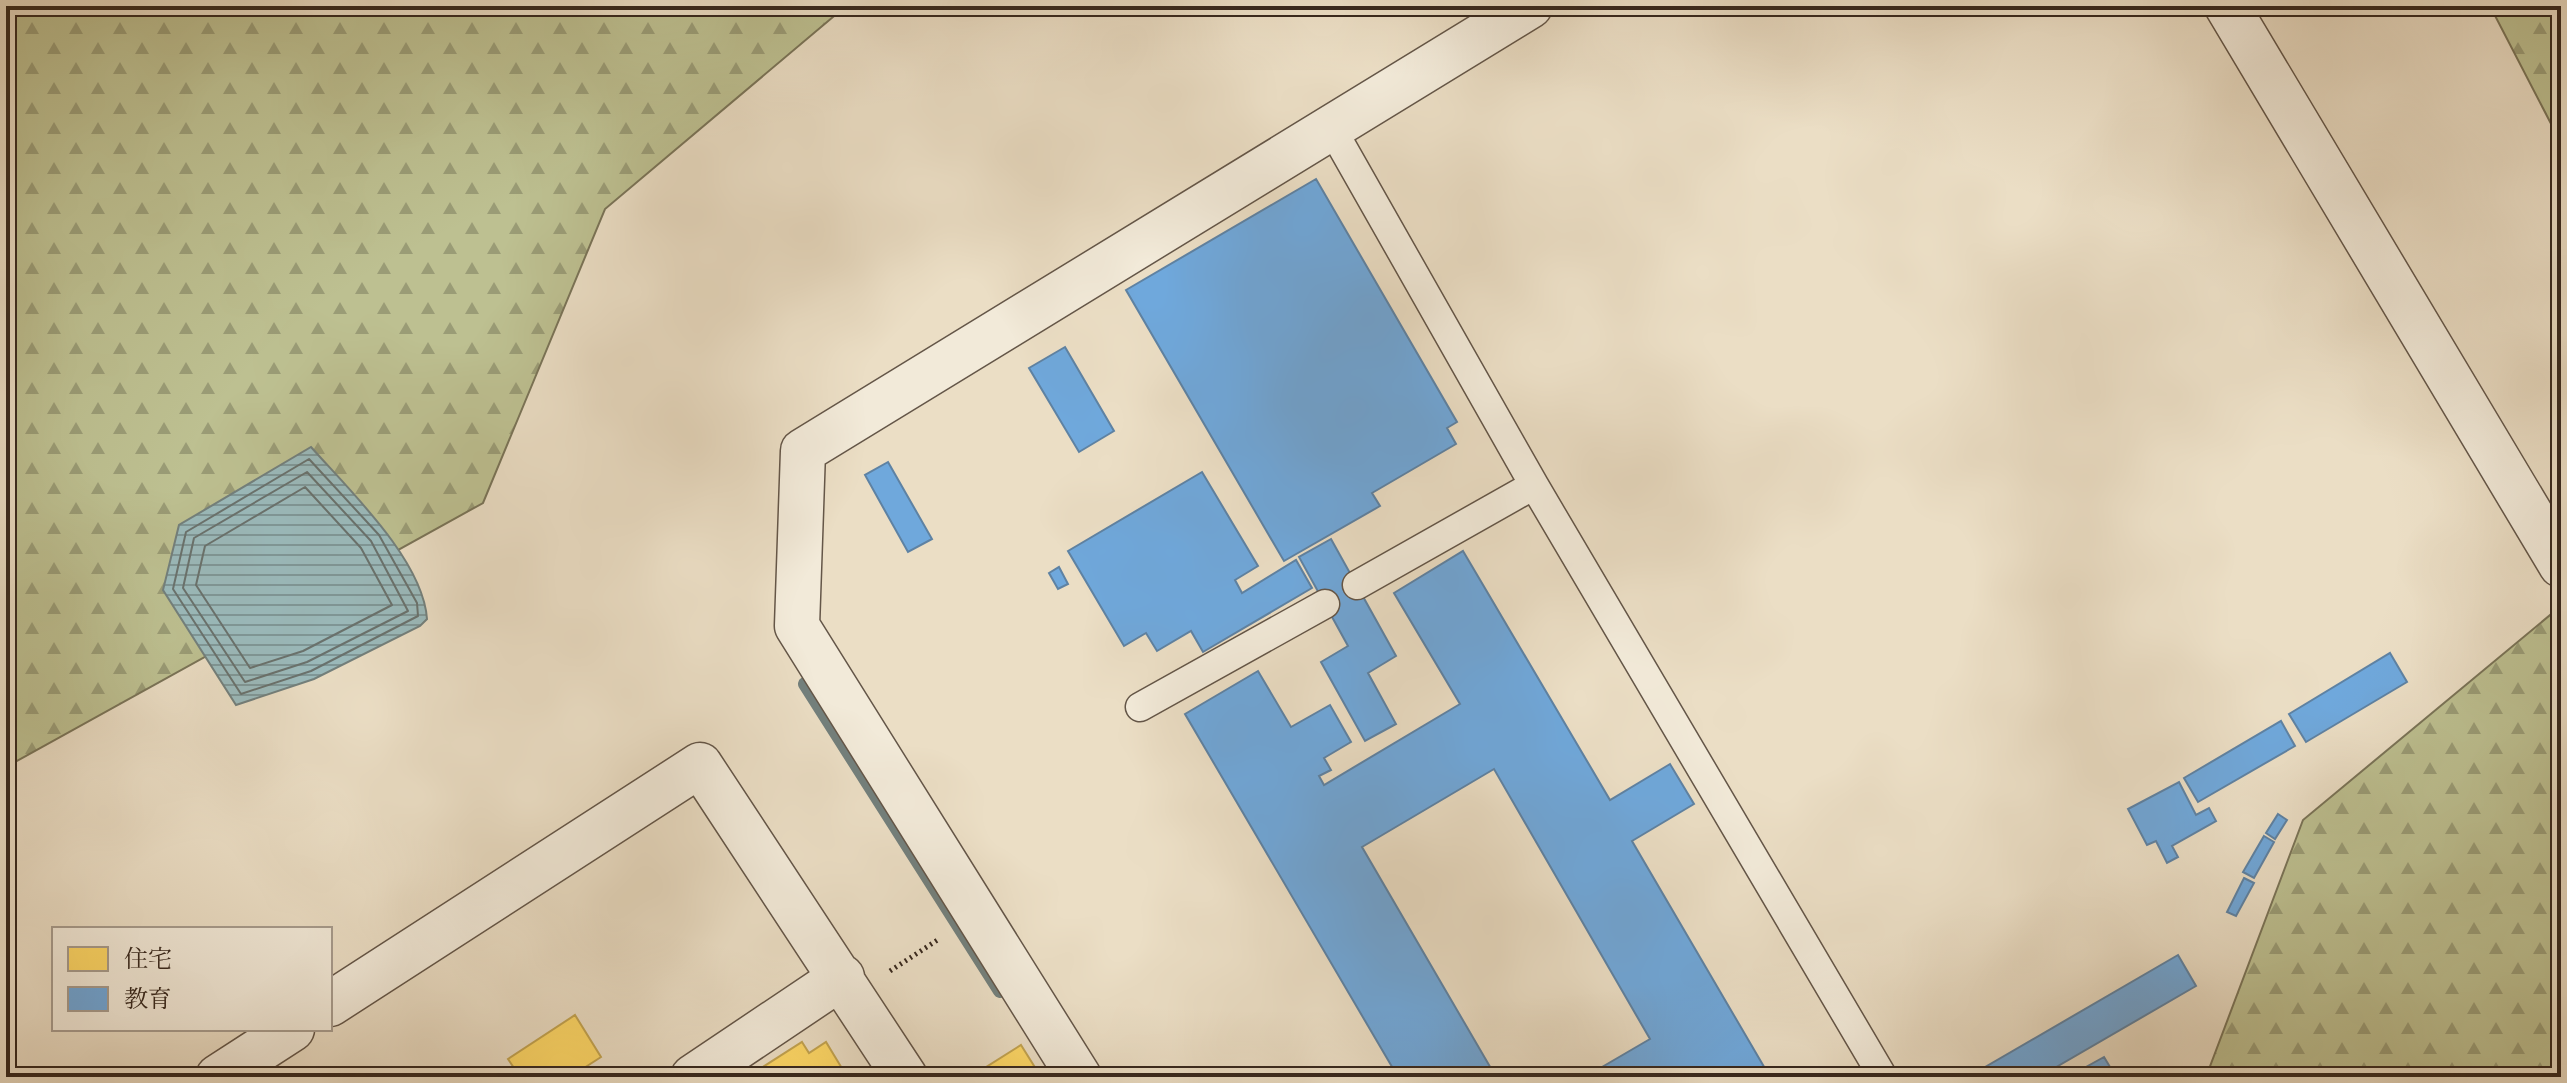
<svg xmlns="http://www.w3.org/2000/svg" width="2567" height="1083" viewBox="0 0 2567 1083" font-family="Alegreya,'Noto Serif JP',serif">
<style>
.forest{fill:url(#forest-firs);stroke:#7a7458;stroke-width:2}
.water{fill:url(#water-rules);stroke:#73807d;stroke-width:2}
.homes{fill:#ffd966;stroke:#c3a450;stroke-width:2}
.schools{fill:#6fa8dc;stroke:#5e82a3;stroke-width:2}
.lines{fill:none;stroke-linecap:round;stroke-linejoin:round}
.shore{stroke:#69726e;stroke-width:2}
.stream{stroke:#73807d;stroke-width:14}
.lane-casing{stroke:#645648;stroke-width:31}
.street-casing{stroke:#645648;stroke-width:47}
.path{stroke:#37281e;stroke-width:5;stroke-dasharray:2 4;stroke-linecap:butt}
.lane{stroke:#f2ead9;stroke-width:28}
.street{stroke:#f2ead9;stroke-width:44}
</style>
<defs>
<pattern id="forest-firs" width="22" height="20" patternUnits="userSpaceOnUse" patternTransform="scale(2)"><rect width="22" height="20" fill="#bdc091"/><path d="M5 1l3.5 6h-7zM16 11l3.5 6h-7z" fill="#9a9c76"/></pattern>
<pattern id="water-rules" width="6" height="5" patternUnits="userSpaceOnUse" patternTransform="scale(2)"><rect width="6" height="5" fill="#9bbbbd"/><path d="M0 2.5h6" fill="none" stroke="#7f9899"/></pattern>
</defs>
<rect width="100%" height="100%" fill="#ebdec5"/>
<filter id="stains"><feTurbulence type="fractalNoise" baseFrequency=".0025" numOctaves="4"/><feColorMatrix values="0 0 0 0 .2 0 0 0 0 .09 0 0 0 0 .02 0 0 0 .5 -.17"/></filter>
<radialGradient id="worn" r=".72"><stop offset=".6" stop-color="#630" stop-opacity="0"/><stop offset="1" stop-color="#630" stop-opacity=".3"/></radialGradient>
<path class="forest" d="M6,6H846L605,209L483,503L6,767Z
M2490,6H2561V143Z
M2561,606V1077H2206L2303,820Z"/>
<path class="water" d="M311,447C349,490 423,560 427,619L420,626L314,679L236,705L163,590L179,525Z"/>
<path class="homes" d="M575,1015L601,1057L570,1077H520L508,1059Z
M802,1042L809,1053L826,1042L846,1075L759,1077L755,1072Z
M1021,1045L1041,1077H973L972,1076Z"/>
<path class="schools" d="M1316,179L1457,422L1447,428L1456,444L1372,493L1380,506L1284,561L1126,290Z
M1065,347L1114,431L1079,452L1029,368Z
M888,462L932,539L908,552L865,475Z
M1202,472L1258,566L1235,580L1242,593L1296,560L1312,588L1203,652L1191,631L1157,651L1146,633L1124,646L1068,551Z
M1331,539L1396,656L1368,673L1396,724L1365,741L1321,662L1348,646L1299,557Z
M1463,551L1610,800L1670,764L1694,804L1632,841L1770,1077H1585L1650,1039L1494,769L1362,847L1496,1077H1398L1185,714L1258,671L1291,727L1330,705L1351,742L1324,758L1331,770L1319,776L1324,785L1460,704L1394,593Z
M1059,567L1068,584L1058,589L1049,573Z
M2390,653L2407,682L2306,742L2289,714Z
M2281,721L2295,746L2198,802L2184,778Z
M2179,782L2196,815L2209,808L2216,821L2172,846L2178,857L2167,863L2156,841L2147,845L2128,809Z
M2278,814L2287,820L2275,839L2266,833Z
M2264,836L2274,842L2254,878L2243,872Z
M2244,878L2254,883L2236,916L2227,912Z
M2178,955L2196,986L2039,1077H1968Z
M2104,1057L2116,1077H2068Z"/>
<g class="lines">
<path class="shore" d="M309,459L379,535L417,603L418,616L311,671L241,694L173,589L186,532Z
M307,472L371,541L408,611L307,662L245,682L183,588L194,538Z
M305,487L361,548L392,605L303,651L250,668L196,585L205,546Z"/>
<path class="stream" d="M805,684L1000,991"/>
<g class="lane-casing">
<path id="lane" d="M1332,129L1534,485L1883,1077
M1357,585L1534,485
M1140,707L1325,604"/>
</g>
<g class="street-casing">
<path id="street" d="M2227,6L2561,565
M330,1004L700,765L905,1077
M218,1077L292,1029
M693,1077L842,977
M1079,1077L797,626L803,451L1530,6"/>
</g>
<path class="path" d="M890,971L939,939"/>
<use href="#lane" class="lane"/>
<use href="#street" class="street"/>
</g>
<rect width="2567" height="1083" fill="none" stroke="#ebdec5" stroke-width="32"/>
<rect x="8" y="8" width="2551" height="1067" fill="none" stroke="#37281e" stroke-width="4"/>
<rect x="16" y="16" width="2535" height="1051" fill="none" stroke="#37281e" stroke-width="2"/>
<rect x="52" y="927" width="280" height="104" fill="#f2ead9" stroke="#a79c8e" stroke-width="2"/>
<rect x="68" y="947" width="40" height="24" fill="#ffd966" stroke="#a79c8e" stroke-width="2"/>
<text x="124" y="967" font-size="24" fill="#37281e">住宅</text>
<rect x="68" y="987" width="40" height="24" fill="#6fa8dc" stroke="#a79c8e" stroke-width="2"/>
<text x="124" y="1007" font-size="24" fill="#37281e">教育</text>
<rect width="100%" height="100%" filter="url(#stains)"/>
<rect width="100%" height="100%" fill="url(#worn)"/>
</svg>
